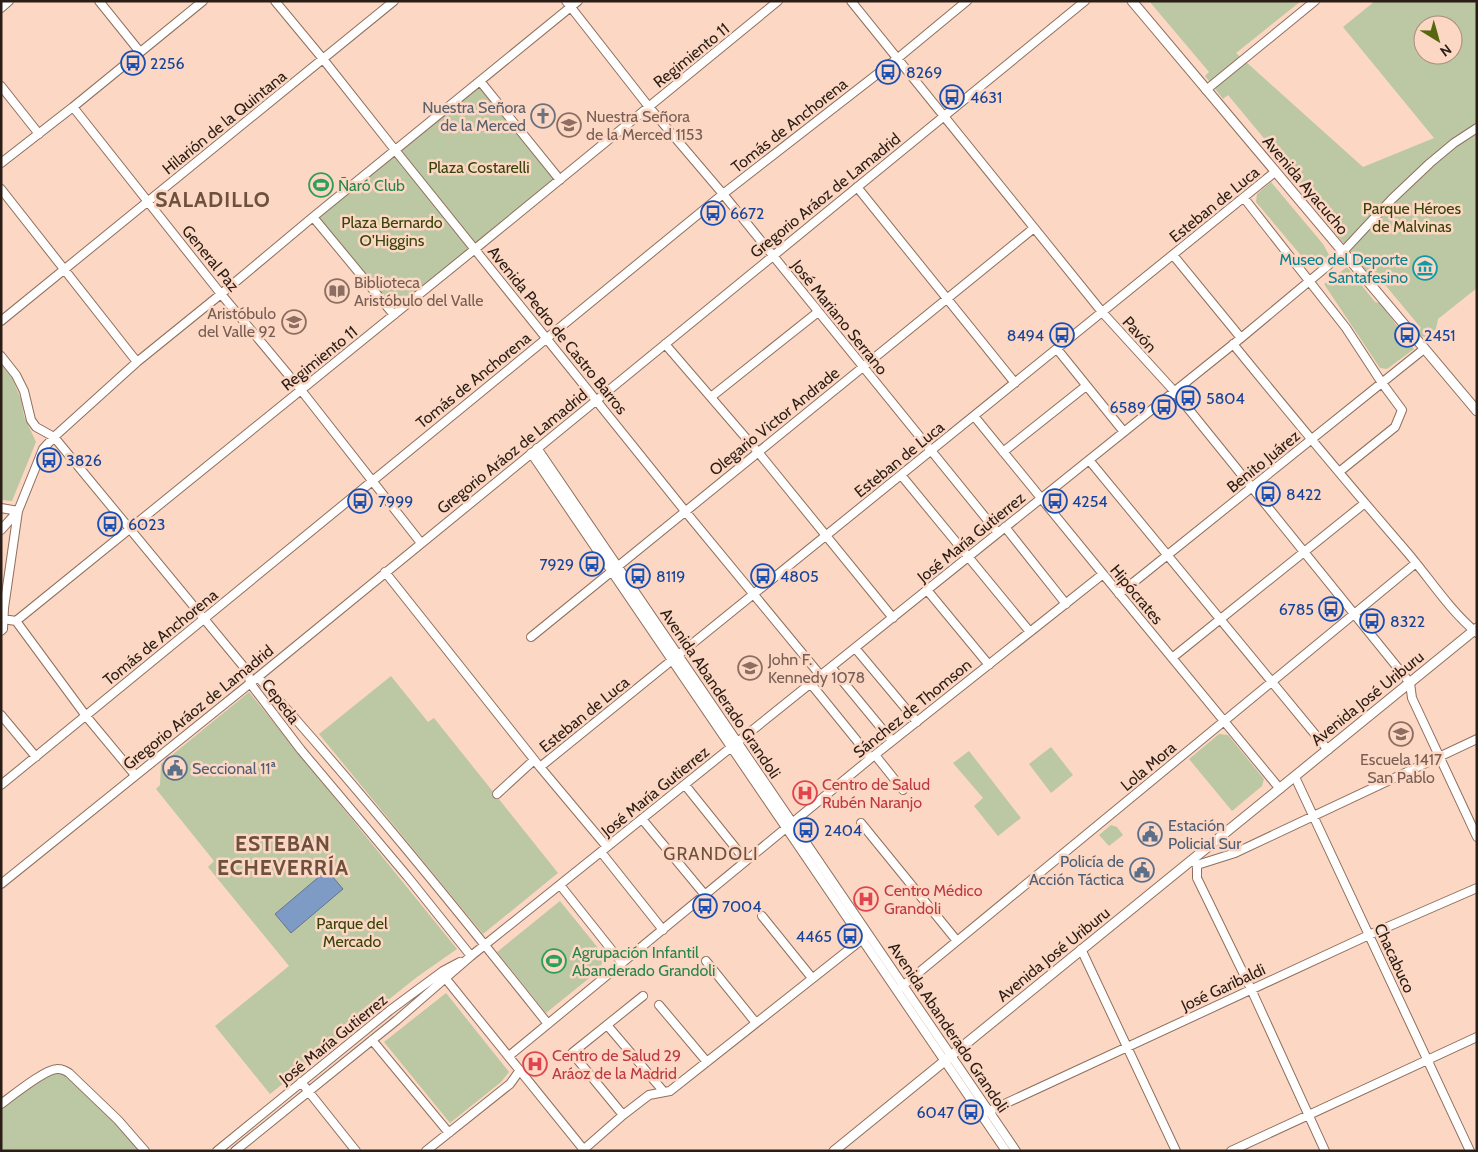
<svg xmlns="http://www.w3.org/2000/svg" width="1478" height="1152" viewBox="0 0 1478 1152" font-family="Cabin,sans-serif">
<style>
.green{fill:#bcc7a3;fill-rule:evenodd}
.water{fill:#7d9bc4;stroke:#647590}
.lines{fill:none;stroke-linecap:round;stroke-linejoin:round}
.minor-casing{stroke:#8f6f5d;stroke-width:10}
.major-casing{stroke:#8f6f5d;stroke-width:11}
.minor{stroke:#fff;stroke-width:8}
.major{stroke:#fff;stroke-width:9}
.labels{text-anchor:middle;stroke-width:5;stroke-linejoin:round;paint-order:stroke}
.street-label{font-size:16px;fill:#2a1d15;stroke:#fcd8c4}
.transit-label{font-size:16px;fill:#164399;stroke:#fcd8c4;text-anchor:start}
.worship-label{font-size:16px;fill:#5b616d;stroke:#fcd8c4;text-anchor:end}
.education-label{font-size:16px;fill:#785e54;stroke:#fcd8c4;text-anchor:start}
.park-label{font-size:16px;fill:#374308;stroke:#fcd8c4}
.leisure-label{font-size:16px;fill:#27864d;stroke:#fcd8c4;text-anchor:start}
.culture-label{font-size:16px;fill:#0d838f;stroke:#fcd8c4;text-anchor:end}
.service-label{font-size:16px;fill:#4e5e75;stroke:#fcd8c4;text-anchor:start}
.health-label{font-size:16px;fill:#be3a42;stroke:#fcd8c4;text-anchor:start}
.neighbourhood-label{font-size:18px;letter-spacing:1px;fill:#6e503f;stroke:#fcd8c4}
.district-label{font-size:21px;font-weight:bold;letter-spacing:1px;fill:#6e503f;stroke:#fcd8c4}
</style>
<rect width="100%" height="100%" fill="#fcd8c4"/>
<path class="green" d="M1149,1H1301L1236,53L1363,167L1434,138L1343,27L1375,1H1477V288L1438,319L1436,329L1425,337L1421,336L1418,332L1421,328L1371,268L1367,272L1331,228L1335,224L1228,95L1223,99L1205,76L1209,72ZM1423,25H1453V55H1423Z
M480,81L560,180L394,315L313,217Z
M1271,182L1323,244L1329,255L1315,267L1309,265L1256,202L1257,194Z
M1347,267L1375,302L1380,303L1414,349L1387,369L1380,368L1324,284Z
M1,364L12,378L21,399L24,416L36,442L12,501L1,500Z
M391,676L428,722L434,718L558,873L483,934L319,734Z
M249,692L457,949L417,977L270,1094L215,1026L289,966L208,867L214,861L156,789L160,785L161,764Z
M1219,734L1228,735L1264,779L1262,786L1232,811L1189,759Z
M1051,747L1073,775L1051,793L1029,764Z
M969,751L1021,818L998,836L974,806L983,798L953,763Z
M1111,825L1117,827L1123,835L1109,846L1099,835Z
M560,901L603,954L606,956L598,971L546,1013L497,952Z
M446,993L509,1072L501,1082L450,1123L384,1042Z
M50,1070L69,1073L145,1151H1V1104Z"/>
<path class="water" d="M327,870L343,889L291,933L275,914Z"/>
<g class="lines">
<g class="minor-casing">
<path id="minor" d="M99,1L140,52
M275,1L323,59L395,150L685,511L821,676
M566,1L649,107L723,194L998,533
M851,1L1102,312L1174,391L1410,683L1412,698L1477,837
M1,8L9,1
M480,81L560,180
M1,86L39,134
M1206,90L1315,1
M73,107L221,294L301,390L421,543
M1,163L73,107L203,1
M857,187L1015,383
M1,189L137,362
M1244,198L1346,328L1382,383L1402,410L1395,427L1339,472
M313,217L394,315
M1173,255L1241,338
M1,321L394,1
M665,344L758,452L893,618
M1233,344C1290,414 1348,484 1407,552C1430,579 1450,611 1477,633
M1057,349L1124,432
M1,356L16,375L24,391L31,420L36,427L54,437L248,672L250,683L301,750L407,876L471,956
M711,397L818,312
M974,416L1103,574L1280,789
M537,448L1016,1151
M1003,452L1086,386
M531,453L1006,1151
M1089,460L1328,750
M901,475L1030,632
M1,508L18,511
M1005,527L1066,604
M1,530L18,511
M385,572L540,767L607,847
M927,590L989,665
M1119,594L1424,349
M3,619L16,621L86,716L135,775
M16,621L475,249L778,1
M1,631L3,629L4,608L18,511L43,449L54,437L137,362L221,294L313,217L578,1
M531,637L1034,228
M855,648L917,722
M1172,658L1365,503
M831,667L892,741
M258,677C359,789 454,906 548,1024
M811,684L871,758
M1,715L36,757
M875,755L903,790
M540,767L1275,172
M1295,777L1470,1151
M1,785L723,194L898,58L967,1
M685,785L746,861
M497,794L534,760
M642,819L705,895
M861,823L957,941
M601,852L663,930
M1192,860L1197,865V878L1251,989L1325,1151
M1197,865L1235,853L1477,739
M1,884L258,677L1085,1
M560,885L622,963
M762,916L812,978
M1081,949L1176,1151
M706,961L756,1023
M446,979L584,1150
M900,988L1416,563
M659,1005L707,1062
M607,1025L664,1092
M372,1040L449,1133
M509,1056L871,758L1103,574
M301,1082L356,1151
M1,1104C12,1096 46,1068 58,1069C62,1069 66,1071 69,1073L118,1120L145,1151
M985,1113L1369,935L1477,888
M623,1115L572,1053L643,996
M217,1151L389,1011L443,971L460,962
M235,1151L397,1020L471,956L1241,338L1337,258L1392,199L1430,163L1454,143L1477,128
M426,1151L510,1084L520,1070
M582,1151L623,1115L649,1095L670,1091L865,937
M1231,1151L1477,1037"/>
</g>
<g class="major-casing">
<path id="major" d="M1132,1L1477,411
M834,1151L1477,628"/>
</g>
<use href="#minor" class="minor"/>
<use href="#major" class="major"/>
</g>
<defs>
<g id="bus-ring" transform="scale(1.25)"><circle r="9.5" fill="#fcd8c4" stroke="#1a4fb4" stroke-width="1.5"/><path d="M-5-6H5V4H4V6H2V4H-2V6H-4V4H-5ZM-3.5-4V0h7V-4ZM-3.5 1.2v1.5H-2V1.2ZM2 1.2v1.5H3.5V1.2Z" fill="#1a4fb4"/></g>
<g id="church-ring" transform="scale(1.25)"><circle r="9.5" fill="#fcd8c4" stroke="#6b7280" stroke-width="1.5"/><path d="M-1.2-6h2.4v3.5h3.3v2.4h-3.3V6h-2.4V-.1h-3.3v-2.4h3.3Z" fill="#6b7280"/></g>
<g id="university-ring" transform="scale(1.25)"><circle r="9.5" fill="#fcd8c4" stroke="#8d6e63" stroke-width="1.5"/><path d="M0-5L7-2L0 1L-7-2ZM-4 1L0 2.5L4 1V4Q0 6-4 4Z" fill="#8d6e63"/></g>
<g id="stadium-ring" transform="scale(1.25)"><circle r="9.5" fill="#fcd8c4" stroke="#2e9e5b" stroke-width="1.5"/><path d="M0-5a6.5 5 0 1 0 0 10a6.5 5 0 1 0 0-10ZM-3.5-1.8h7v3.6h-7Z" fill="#2e9e5b"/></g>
<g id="museum-ring" transform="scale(1.25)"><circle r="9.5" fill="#fcd8c4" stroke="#0f9aa8" stroke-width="1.5"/><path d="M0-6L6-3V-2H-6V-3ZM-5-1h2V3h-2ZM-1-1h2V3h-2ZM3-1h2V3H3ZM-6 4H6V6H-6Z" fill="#0f9aa8"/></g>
<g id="library-ring" transform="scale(1.25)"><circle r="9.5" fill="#fcd8c4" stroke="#8d6e63" stroke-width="1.5"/><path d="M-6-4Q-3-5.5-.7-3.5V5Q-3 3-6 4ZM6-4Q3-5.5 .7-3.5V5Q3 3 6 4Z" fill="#8d6e63"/></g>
<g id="school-ring" transform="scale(1.25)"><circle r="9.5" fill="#fcd8c4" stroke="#8d6e63" stroke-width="1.5"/><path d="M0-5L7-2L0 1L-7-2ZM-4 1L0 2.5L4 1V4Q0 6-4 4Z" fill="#8d6e63"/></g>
<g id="civic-ring" transform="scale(1.25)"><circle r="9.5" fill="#fcd8c4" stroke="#5c6f8a" stroke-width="1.5"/><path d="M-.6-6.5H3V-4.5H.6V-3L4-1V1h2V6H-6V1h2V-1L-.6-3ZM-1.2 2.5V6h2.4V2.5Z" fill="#5c6f8a"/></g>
<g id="hospital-ring" transform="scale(1.25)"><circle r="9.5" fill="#fcd8c4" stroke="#e0444e" stroke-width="1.5"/><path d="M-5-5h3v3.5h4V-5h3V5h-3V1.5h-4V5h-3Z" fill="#e0444e"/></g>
</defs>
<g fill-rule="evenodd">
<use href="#bus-ring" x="133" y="63"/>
<use href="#bus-ring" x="888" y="72"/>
<use href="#bus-ring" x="952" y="97"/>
<use href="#church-ring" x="543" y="116"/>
<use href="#university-ring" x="569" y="125"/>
<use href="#stadium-ring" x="321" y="185"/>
<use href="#bus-ring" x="713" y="213"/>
<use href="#museum-ring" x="1425" y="268"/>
<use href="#library-ring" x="337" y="291"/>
<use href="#school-ring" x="294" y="322"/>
<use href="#bus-ring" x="1062" y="335"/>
<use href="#bus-ring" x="1407" y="335"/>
<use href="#bus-ring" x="1188" y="398"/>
<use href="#bus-ring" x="1164" y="407"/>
<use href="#bus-ring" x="49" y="460"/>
<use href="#bus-ring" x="1268" y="494"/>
<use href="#bus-ring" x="360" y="501"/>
<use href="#bus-ring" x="1055" y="501"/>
<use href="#bus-ring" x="110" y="524"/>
<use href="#bus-ring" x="592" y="564"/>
<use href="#bus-ring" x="638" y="576"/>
<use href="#bus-ring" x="763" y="576"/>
<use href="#bus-ring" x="1331" y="609"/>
<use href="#bus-ring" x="1372" y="621"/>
<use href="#school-ring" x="750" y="668"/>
<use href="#school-ring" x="1401" y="734"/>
<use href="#civic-ring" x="175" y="768"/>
<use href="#hospital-ring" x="805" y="793"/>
<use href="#bus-ring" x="806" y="830"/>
<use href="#civic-ring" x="1150" y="834"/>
<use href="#civic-ring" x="1142" y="870"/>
<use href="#hospital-ring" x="866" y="899"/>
<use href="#bus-ring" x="705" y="906"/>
<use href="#bus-ring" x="850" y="936"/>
<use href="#stadium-ring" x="554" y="961"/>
<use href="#hospital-ring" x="535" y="1064"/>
<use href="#bus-ring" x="971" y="1112"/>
</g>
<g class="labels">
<g class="street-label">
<text transform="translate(691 55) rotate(-39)" y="6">Regimiento 11</text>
<text transform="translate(224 122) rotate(-39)" y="6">Hilarión de la Quintana</text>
<text transform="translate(789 125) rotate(-38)" y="6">Tomás de Anchorena</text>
<text transform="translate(1306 185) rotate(50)" y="6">Avenida Ayacucho</text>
<text transform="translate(825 195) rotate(-39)" y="6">Gregorio Aráoz de Lamadrid</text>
<text transform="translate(1214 204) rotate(-39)" y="6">Esteban de Luca</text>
<text transform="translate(211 258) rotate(51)" y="6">General Paz</text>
<text transform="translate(840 317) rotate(51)" y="6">José Mariano Serrano</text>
<text transform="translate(558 330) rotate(51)" y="6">Avenida Pedro de Castro Barros</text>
<text transform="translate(1140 334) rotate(48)" y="6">Pavón</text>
<text transform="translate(319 358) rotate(-39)" y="6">Regimiento 11</text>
<text transform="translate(473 380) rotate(-39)" y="6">Tomás de Anchorena</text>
<text transform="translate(774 421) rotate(-39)" y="6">Olegario Victor Andrade</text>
<text transform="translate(512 451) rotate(-39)" y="6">Gregorio Aráoz de Lamadrid</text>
<text transform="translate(899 459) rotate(-39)" y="6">Esteban de Luca</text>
<text transform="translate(1263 461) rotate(-39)" y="6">Benito Juárez</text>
<text transform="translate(971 537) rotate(-39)" y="6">José María Gutierrez</text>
<text transform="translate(1137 594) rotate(50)" y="6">Hipócrates</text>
<text transform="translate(160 637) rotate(-39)" y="6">Tomás de Anchorena</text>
<text transform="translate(721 693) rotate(56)" y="6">Avenida Abanderado Grandoli</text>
<text transform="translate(1367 698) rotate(-39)" y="6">Avenida José Uriburu</text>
<text transform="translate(281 701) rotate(53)" y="6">Cepeda</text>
<text transform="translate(198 707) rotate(-39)" y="6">Gregorio Aráoz de Lamadrid</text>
<text transform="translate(912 708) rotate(-39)" y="6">Sánchez de Thomson</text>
<text transform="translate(584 714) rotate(-39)" y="6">Esteban de Luca</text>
<text transform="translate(1148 766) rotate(-40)" y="6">Lola Mora</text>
<text transform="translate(655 791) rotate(-39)" y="6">José María Gutierrez</text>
<text transform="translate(1053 954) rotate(-39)" y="6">Avenida José Uriburu</text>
<text transform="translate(1395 958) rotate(65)" y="6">Chacabuco</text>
<text transform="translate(1223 987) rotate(-25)" y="6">José Garibaldi</text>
<text transform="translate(949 1027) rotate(56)" y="6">Avenida Abanderado Grandoli</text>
<text transform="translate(333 1039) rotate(-39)" y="6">José María Gutierrez</text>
</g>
<g class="transit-label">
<text x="150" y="69">2256</text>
<text x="906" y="78">8269</text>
<text x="970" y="103">4631</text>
<text x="730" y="219">6672</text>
<text x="1044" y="341" text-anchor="end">8494</text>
<text x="1424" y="341">2451</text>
<text x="1206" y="404">5804</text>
<text x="1146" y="413" text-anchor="end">6589</text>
<text x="66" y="466">3826</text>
<text x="1286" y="500">8422</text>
<text x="378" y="507">7999</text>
<text x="1072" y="507">4254</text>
<text x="128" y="530">6023</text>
<text x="574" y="570" text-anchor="end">7929</text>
<text x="656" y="582">8119</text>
<text x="780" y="582">4805</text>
<text x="1314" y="615" text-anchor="end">6785</text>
<text x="1390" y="627">8322</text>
<text x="824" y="836">2404</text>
<text x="722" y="912">7004</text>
<text x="832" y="942" text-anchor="end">4465</text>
<text x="954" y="1118" text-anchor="end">6047</text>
</g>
<g class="worship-label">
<text x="526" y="113">Nuestra Señora<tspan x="526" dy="18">de la Merced</tspan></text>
</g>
<g class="education-label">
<text x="586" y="122">Nuestra Señora<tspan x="586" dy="18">de la Merced 1153</tspan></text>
<text x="354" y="288">Biblioteca<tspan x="354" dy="18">Aristóbulo del Valle</tspan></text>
<text x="276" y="319" text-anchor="end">Aristóbulo<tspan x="276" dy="18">del Valle 92</tspan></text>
<text x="768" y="665">John F.<tspan x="768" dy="18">Kennedy 1078</tspan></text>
<text x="1401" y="765" text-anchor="middle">Escuela 1417<tspan x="1401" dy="18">San Pablo</tspan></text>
</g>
<g class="park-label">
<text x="479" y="173">Plaza Costarelli</text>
<text x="1412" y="214">Parque Héroes<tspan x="1412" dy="18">de Malvinas</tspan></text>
<text x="392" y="228">Plaza Bernardo<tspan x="392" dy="18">O'Higgins</tspan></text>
<text x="352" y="929">Parque del<tspan x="352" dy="18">Mercado</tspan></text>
</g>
<g class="leisure-label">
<text x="338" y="191">Ñaró Club</text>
<text x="572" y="958">Agrupación Infantil<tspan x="572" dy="18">Abanderado Grandoli</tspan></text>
</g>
<g class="culture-label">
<text x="1408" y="265">Museo del Deporte<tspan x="1408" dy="18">Santafesino</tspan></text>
</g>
<g class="service-label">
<text x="192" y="774">Seccional 11ª</text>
<text x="1168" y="831">Estación<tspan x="1168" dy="18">Policial Sur</tspan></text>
<text x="1124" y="867" text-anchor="end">Policía de<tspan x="1124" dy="18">Acción Táctica</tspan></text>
</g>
<g class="health-label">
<text x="822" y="790">Centro de Salud<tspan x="822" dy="18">Rubén Naranjo</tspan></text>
<text x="884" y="896">Centro Médico<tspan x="884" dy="18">Grandoli</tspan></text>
<text x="552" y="1061">Centro de Salud 29<tspan x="552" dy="18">Aráoz de la Madrid</tspan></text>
</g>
<g class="neighbourhood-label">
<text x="711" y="860">GRANDOLI</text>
</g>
<g class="district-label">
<text x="213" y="207">SALADILLO</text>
<text x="283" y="851">ESTEBAN<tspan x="283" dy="24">ECHEVERRÍA</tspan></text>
</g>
</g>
<rect width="1478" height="1152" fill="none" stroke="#2a1d15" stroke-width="5"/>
<g transform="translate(1438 40) rotate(143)"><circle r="24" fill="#fcd8c4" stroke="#a88d7e"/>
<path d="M0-4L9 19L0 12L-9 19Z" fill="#576710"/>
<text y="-8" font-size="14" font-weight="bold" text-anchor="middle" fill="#2a1d15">N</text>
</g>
</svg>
